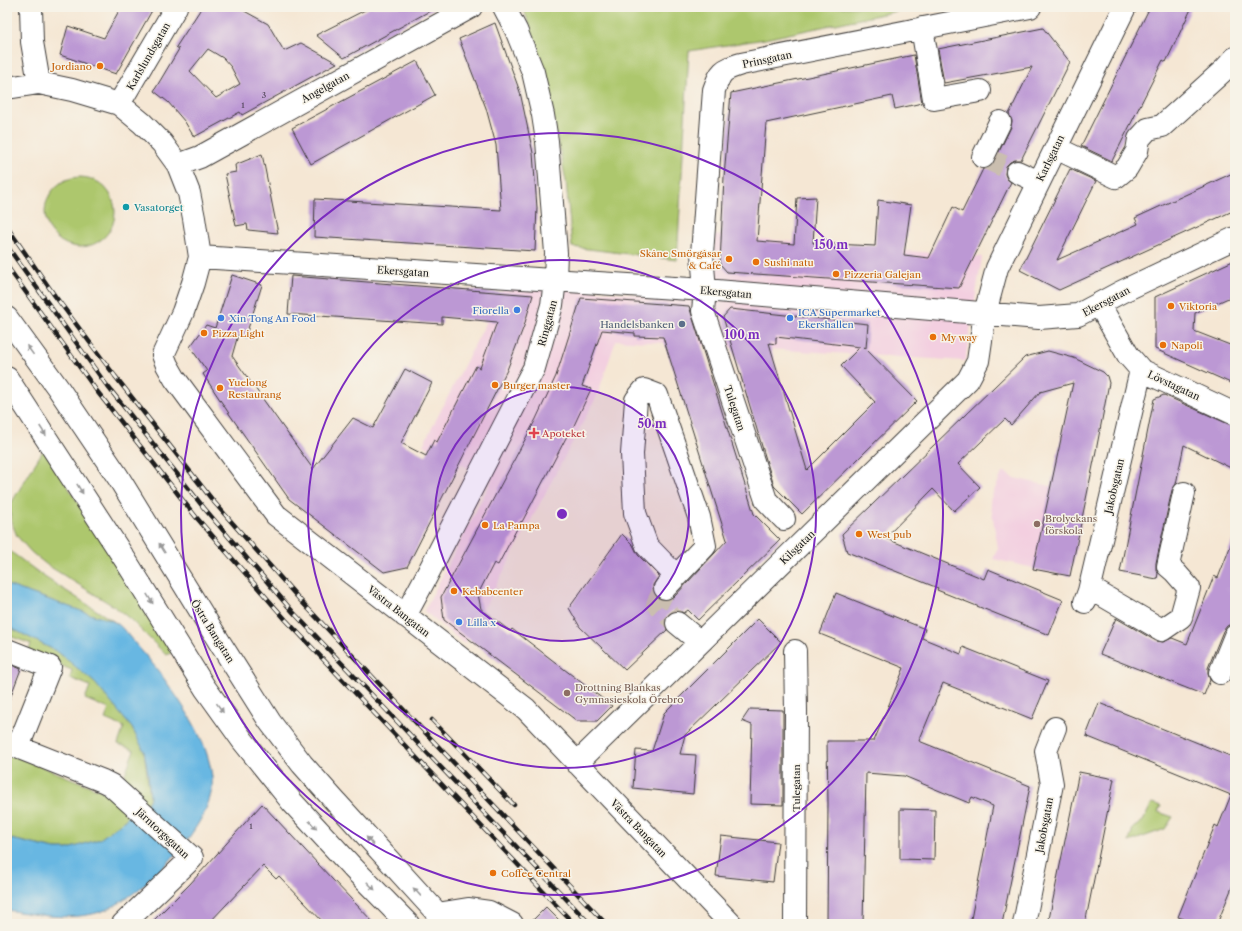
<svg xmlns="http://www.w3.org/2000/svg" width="1242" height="931" viewBox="0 0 1242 931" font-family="'Libre Caslon Text',serif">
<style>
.built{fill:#f3cfe0}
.green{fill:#adc76d;stroke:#647244}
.water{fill:#67b7e2;stroke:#426a7f}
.building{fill:#bc98d4;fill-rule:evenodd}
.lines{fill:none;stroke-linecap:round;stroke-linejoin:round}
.minor-tunnel{stroke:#cabeaf;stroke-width:22;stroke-dasharray:22 11;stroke-linecap:butt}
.minor-casing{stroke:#3d3a38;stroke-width:24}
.major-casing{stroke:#3d3a38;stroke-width:24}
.minor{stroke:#fff;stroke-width:22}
.major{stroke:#fff;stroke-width:22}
.rail-casing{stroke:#1c1c1c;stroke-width:4.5}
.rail{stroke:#f7f3e8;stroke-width:3;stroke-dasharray:9;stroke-linecap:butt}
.oneway{fill:#999}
.ring{fill:none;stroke:#7b2cbf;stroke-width:2}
.food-dot{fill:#e8710a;stroke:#f7f3e8;stroke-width:1.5}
.culture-dot{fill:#0f9aa8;stroke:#f7f3e8;stroke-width:1.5}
.shop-dot{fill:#3f7fe0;stroke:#f7f3e8;stroke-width:1.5}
.service-dot{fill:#5c6f8a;stroke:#f7f3e8;stroke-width:1.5}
.health-dot{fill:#e0444e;stroke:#f7f3e8;stroke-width:1.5}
.education-dot{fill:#8d6e63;stroke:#f7f3e8;stroke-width:1.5}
.labels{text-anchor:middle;stroke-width:3;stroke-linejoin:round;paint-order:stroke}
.number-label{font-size:8px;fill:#443b4a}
.street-label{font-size:10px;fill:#1c1c1c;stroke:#f7f3e8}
.food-label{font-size:10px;fill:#c56008;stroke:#f7f3e8;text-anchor:start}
.culture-label{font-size:10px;fill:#0d838f;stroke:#f7f3e8;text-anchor:start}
.shop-label{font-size:10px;fill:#366cbe;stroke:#f7f3e8;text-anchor:start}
.service-label{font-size:10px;fill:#4e5e75;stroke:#f7f3e8;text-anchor:end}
.health-label{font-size:10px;fill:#be3a42;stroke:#f7f3e8;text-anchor:start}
.education-label{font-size:10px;fill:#785e54;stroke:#f7f3e8;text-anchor:start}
.centre{fill:#7b2cbf;stroke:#f7f3e8;stroke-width:2}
.ring-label{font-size:12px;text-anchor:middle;font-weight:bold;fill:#7b2cbf;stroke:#f7f3e8;stroke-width:3;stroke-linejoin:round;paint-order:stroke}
</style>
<rect width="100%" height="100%" fill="#f7f3e8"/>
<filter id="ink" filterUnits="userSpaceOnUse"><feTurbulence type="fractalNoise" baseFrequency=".025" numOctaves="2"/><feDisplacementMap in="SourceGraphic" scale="8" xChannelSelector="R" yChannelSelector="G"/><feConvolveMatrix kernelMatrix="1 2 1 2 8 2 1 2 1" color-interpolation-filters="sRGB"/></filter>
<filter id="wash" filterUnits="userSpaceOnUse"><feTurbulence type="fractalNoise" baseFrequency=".012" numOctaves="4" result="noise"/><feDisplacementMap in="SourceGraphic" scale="16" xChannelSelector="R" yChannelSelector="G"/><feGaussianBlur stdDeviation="0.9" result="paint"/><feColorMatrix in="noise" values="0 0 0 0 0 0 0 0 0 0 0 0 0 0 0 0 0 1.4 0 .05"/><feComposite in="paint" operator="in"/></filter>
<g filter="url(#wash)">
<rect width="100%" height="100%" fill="#f5e7d4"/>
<path class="built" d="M715,235L982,257L965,361L616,340L597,396L465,644L424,611L492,480L423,445L506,284L711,300Z
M1003,471L1014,478L1087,494L1070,576L993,559L998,548L990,500Z"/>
<path class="green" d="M523,7H901L902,10L765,39L689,51L677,260L572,247L566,181L541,58Z
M45 212a35 35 0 1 1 70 0a35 35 0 1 1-70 0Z
M44,449L173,652L166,655L130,619L115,607L47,565L31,552L17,536L11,521L10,505Z
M7,549L46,578L118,624L7,585Z
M7,626L58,652L96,683L132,728L144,751L150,798L147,804L130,814L125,820L100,839L68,849H55L7,838V753L110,794L123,779L134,750L118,744L124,727L105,719L109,709L85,699L90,686L70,678L72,670L28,653L31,644L7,635Z
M1152,803L1161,806L1158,812L1173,817L1165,829L1129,842L1133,828L1143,821Z"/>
<path class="water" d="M7,585C35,595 62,604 90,614C98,617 111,619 118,624C123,628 128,635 132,640C144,653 155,666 165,680C185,708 208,741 212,777C218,822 141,899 100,912C71,921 36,915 7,910V838L55,849H68L100,839L125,820L130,814L147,804L150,798L148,774L144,751L132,728L95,683L58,652L7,626Z"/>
<g id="blocks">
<path class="building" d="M121,7H154L116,74L60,55L68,26L104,38Z
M202,7H237L268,24L284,51L301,43L337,63L242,115L240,112L194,137L185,122L168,102L154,91L179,49L176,47ZM208,49L223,58L231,67L240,84L216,98L190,71Z
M371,7H437L344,58L316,35Z
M1150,7H1192L1166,62L1163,60L1112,161L1081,146Z
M495,23L520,92L533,153L537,208L535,251L314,237L315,199L501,210L496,145L486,108L459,39Z
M1043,28L1070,62L1021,160H1015L1010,162L1006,166L1005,174L1007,179L1011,182L959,288L727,272L720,264L724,177L731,93L914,55L922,103L895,109L892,96L766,123L757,241L794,244L797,198L816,197L813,243L875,246L878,200L911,205L904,255L929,258L953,207L962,212L983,169L990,168L994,162L1011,127L1012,121L1009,114L1032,67L944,83L938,49Z
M417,61L435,95L311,164L292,128Z
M262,154L278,233L248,230L247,224L236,226L225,174L236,172L235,165Z
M1070,169L1096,181L1057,260L1138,224L1135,218L1235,172V210L1059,290L1020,270Z
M1235,260V295L1195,313L1194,331L1235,347V385L1155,349V297Z
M232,275L262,285L245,338L238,335L232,356L313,469L353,418L373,428L405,369L432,383L401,443L426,456L434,440L437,442L476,366L480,368L497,322L442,317V324L288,314L291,276L533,295L524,326L507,370L407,567L384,572L289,499L230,415L203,374L207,371L190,347L206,325L215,328Z
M581,298L689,306L754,514L780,540L698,620L688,610L684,613L679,611H673L668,615L665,621L667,630L625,670L580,627L569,608L622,534L633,545L638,555L659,576L653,585V591L656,597L662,600H669L674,597L727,540L663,337L635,336V333L602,330L582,386L591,389L570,434H568L522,522L521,521L498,565L494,563L478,594L481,609L510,631L512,629L612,706L597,721H577L444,620L441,597L536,419L556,376Z
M730,309L868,324L866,348L864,347L917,401L802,514L774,486L723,317ZM776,337L860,347L841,366L875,402L807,470L769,343L776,344Z
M1048,351L1074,358L1103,372L1107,376L1109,383L1095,456L1070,576L1033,569L1073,383L1040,392L1011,425L1005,419L958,464L980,487L954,511L933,489L885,538L984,579L988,569L1063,600L1049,635L937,590L938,588L847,552L842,534L1025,357Z
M1164,395L1235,427V470L1184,445L1176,484L1172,490L1156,563V570L1158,573L1157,579L1120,572L1154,399Z
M1234,537L1235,614L1231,624L1227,626L1223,631L1208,668V674L1210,680L1204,695L1100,654L1116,618L1156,641L1163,642L1172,638L1187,644L1214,576L1218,578Z
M836,593L925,629L922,638L961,654L963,647L1048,681L1032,719L943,683L919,741L1030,786L1002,924H970L993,806L972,797L969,803L904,776L866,773L863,924H827L828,803L827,741H874L904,668L820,634Z
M758,619L781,642L685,735L680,754L696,755L693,794L633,788L636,750L652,751L664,713Z
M7,663L21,669L8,703H7Z
M1099,703L1235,758V880L1217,924H1182L1184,919L1178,917L1215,825L1218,827L1231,795L1086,736Z
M750,709L783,710V805L750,804L752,725L742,721Z
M1079,772L1114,779L1085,924H1048Z
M262,804L332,879L375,924H325L279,876L276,879L263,866L208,924H150L190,884Z
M900,809L935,810L934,860L900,859Z
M721,836L778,842L773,882L716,876Z
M546,907L563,924H529Z"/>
</g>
</g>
<g filter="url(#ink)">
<use href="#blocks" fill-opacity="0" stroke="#3d3a38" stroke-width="1"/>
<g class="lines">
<path class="minor-tunnel" d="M983,157L1017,172
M665,588L657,604L677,623"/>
<g class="minor-casing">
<path id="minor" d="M31,7L32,42L39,83
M922,28L934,99L980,91
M7,88L39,83L72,90L119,104L142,123L162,143L178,165L189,193L194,218L200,257L193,283L183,312L163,355L167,365L175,379L276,515L526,709L731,924
M119,104L176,7
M1056,148L1116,177L1127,168L1137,151L1139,139L1148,129L1162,126L1224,70L1235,58
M983,157L1000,122
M178,165L200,157L471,7
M1017,172L1039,182
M200,257L705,290L1039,318L1078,315L1121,292L1235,238
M1099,304L1128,355L1141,370L1235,414
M784,519L766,500L703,311L705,290L702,254L714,90C721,71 722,70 741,64L1030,7
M665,588L705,546L699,517L657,395L644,390L636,400L632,454L635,513L647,546L676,576
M1090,588L1162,630L1181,617L1189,588L1175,572L1168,566L1184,493
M1085,602L1089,591L1141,370
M405,616L426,577L534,368L552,305L555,280L556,253L547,141L543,115L533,72L516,30L504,7
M677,623L700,642
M7,650L50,667L18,747
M795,651L796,711L795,924
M1220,673L1235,636
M7,743L103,781L111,785L192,858L123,924
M577,763L968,380L978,361L985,313L997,268L1125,7
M437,914L468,909L489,912L512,924
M1024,924L1052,784L1046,751L1055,728"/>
</g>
<g class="major-casing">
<path id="major" d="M7,318L58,388L118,477L220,643L270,722L302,764L334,800L447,924
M7,378L126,561L205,688L243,741L292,802L354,869L408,924"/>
</g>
<use href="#minor" class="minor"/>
<use href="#major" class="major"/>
<g class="rail-casing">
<path id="rail" d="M7,227L55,296L115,376L214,502L301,601L606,924
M7,246L105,383L204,508L293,612L590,924
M7,266L96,390L196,517L286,620L574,924
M432,720L514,805"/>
</g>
<use href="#rail" class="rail"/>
</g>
<defs><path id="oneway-solid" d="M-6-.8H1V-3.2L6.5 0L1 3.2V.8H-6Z"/></defs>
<g class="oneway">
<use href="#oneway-solid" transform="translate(30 350) rotate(-126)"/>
<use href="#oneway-solid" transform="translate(43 431) rotate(57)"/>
<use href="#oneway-solid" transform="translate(80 489) rotate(58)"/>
<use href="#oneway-solid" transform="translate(162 548) rotate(-122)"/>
<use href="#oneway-solid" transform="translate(150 599) rotate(58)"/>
<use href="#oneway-solid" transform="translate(220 708) rotate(54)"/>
<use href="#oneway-solid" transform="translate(313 825) rotate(47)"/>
<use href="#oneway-solid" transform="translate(370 841) rotate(-132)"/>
<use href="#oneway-solid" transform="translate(371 886) rotate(45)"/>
<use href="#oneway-solid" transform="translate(417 892) rotate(-133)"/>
</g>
</g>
<circle cx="562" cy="514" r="127" fill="#7b2cbf" fill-opacity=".12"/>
<g class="ring">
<circle cx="562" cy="514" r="127"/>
<circle cx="562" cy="514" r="254"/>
<circle cx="562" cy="514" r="381"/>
</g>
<g class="food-dot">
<circle cx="100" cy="66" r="4"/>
<circle cx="729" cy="259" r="4"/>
<circle cx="756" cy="262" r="4"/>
<circle cx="836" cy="274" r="4"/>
<circle cx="1171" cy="306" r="4"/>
<circle cx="204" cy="333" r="4"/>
<circle cx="933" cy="337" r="4"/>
<circle cx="1163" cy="345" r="4"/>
<circle cx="495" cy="385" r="4"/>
<circle cx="220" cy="388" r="4"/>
<circle cx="485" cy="525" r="4"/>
<circle cx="859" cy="534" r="4"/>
<circle cx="454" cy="591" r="4"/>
<circle cx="493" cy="873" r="4"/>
</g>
<circle class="culture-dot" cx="126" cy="207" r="4"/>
<g class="shop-dot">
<circle cx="517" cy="310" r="4"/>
<circle cx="221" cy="318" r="4"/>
<circle cx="790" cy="318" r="4"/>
<circle cx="459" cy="622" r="4"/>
</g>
<circle class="service-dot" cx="682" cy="324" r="4"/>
<path class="health-dot" d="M532 427h4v4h4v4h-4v4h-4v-4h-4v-4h4z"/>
<g class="education-dot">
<circle cx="1037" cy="524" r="4"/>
<circle cx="567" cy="693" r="4"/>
</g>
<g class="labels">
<g class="number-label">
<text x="264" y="98">3</text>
<text x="243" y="108">1</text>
<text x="251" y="829">1</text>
</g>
<g class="street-label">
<text transform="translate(148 56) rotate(-60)" y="4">Karlslundsgatan</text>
<text transform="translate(767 59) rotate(-12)" y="4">Prinsgatan</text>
<text transform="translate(325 87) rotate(-29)" y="4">Angelgatan</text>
<text transform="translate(1050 158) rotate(-64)" y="4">Karlsgatan</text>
<text transform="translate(403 271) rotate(4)" y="4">Ekersgatan</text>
<text transform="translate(726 292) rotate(5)" y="4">Ekersgatan</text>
<text transform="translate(1106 301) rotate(-28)" y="4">Ekersgatan</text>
<text transform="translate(547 323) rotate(-75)" y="4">Ringgatan</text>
<text transform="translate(1174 385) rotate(25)" y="4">Lövstagatan</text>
<text transform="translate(735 408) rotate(72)" y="4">Tulegatan</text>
<text transform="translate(1114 486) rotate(-77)" y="4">Jakobsgatan</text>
<text transform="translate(797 547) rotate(-44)" y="4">Kilsgatan</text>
<text transform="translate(399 611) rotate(38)" y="4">Västra Bangatan</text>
<text transform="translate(213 631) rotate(58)" y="4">Östra Bangatan</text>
<text transform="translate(796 788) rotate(-90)" y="4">Tulegatan</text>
<text transform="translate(1044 825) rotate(-79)" y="4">Jakobsgatan</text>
<text transform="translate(639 828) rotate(46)" y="4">Västra Bangatan</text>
<text transform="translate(163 833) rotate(43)" y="4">Järntorgsgatan</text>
</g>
<g class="food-label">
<text x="92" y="70" text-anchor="end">Jordiano</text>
<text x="721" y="257" text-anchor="end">Skåne Smörgåsar<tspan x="721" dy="12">&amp; Café</tspan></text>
<text x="764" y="266">Sushi natu</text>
<text x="844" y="278">Pizzeria Galejan</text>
<text x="1179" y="310">Viktoria</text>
<text x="212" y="337">Pizza Light</text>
<text x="941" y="341">My way</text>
<text x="1171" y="349">Napoli</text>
<text x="228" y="386">Yuelong<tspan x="228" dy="12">Restaurang</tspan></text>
<text x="503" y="389">Burger master</text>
<text x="493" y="529">La Pampa</text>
<text x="867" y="538">West pub</text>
<text x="462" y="595">Kebabcenter</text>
<text x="501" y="877">Coffee Central</text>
</g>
<g class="culture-label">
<text x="134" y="211">Vasatorget</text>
</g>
<g class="shop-label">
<text x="509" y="314" text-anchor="end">Fiorella</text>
<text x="798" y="316">ICA Supermarket<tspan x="798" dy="12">Ekershallen</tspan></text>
<text x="229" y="322">Xin Tong An Food</text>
<text x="467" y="626">Lilla x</text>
</g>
<g class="service-label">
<text x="674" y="328">Handelsbanken</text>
</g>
<g class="health-label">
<text x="542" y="437">Apoteket</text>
</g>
<g class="education-label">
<text x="1045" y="522">Brolyckans<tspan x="1045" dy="12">förskola</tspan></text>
<text x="575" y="691">Drottning Blankas<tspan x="575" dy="12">Gymnasieskola Örebro</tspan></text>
</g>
</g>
<circle cx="562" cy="514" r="6" class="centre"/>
<g class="ring-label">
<text x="831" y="249">150 m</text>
<text x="742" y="339">100 m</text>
<text x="652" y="428">50 m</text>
</g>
<rect width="1242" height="931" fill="none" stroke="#f7f3e8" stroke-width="24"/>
</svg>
